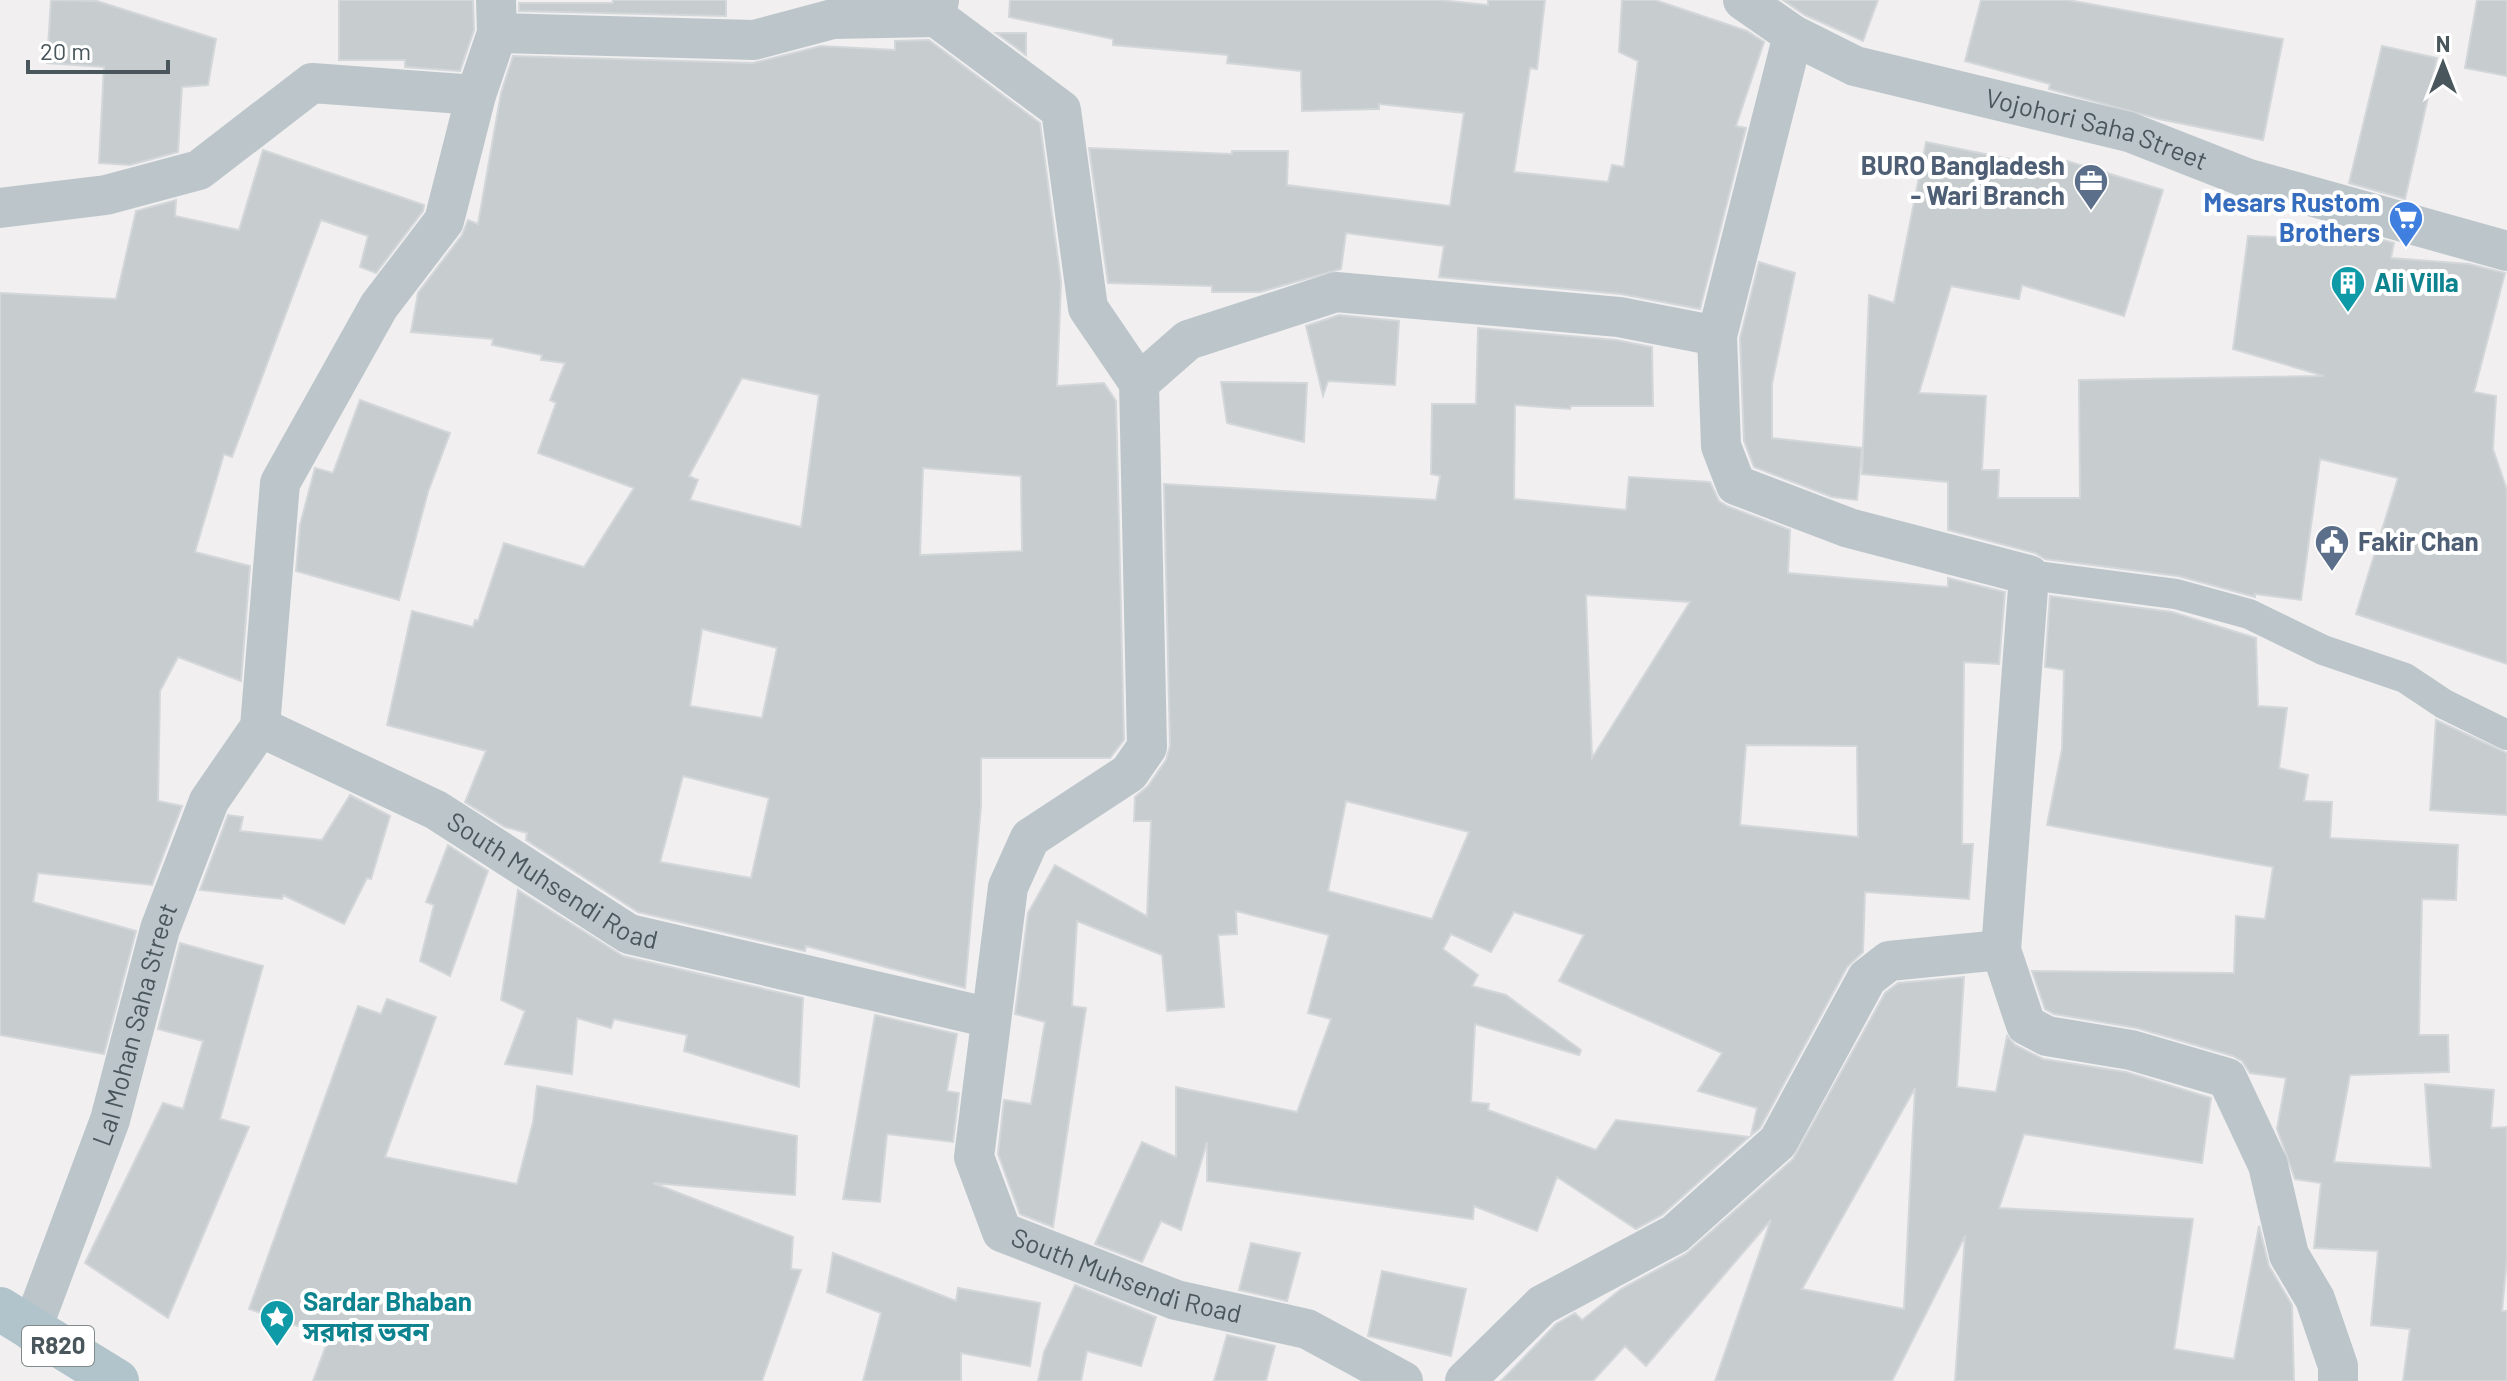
<svg xmlns="http://www.w3.org/2000/svg" width="2507" height="1381" viewBox="0 0 2507 1381" font-family="Barlow,'Noto Sans Bengali',sans-serif">
<style>
.building{fill:#c7ccce;stroke:#d4d7da;stroke-width:2;fill-rule:evenodd}
.lines{fill:none;stroke-linecap:round;stroke-linejoin:round}
.pedestrian{stroke:#bcc6ca;stroke-width:30}
.minor{stroke:#bcc6ca;stroke-width:40}
.primary{stroke:#b2c4cb;stroke-width:44}
.labels{text-anchor:middle;stroke-width:8;stroke-linejoin:round;paint-order:stroke}
.shield{fill:#fff;stroke:#80898c;stroke-width:2}
.shield-label{font-size:24px;font-weight:bold;fill:#49565b}
.street-label{font-size:26px;fill:#49565b;stroke:#fff}
.service-label{font-size:26px;font-weight:bold;fill:#4e5e75;stroke:#fff;text-anchor:end}
.shop-label{font-size:26px;font-weight:bold;fill:#366cbe;stroke:#fff;text-anchor:end}
.culture-label{font-size:26px;font-weight:bold;fill:#0d838f;stroke:#fff;text-anchor:start}
</style>
<rect width="100%" height="100%" fill="#f1eff0"/>
<path class="building" d="M51,0L97,1L216,39L208,85L182,87L178,152L130,165L99,163L104,67L47,63Z
M339,0H473L474,30L460,71L405,67V60H339Z
M613,0H726V16L519,11V3H613Z
M1010,0H1439L1488,5V0H1545L1537,69L1530,68L1514,172L1608,182L1612,165L1624,167L1638,61L1619,52L1622,0H1655L1747,31L1764,42L1736,126L1746,128L1700,309L1621,294L1439,277L1444,246L1346,233L1341,269L1260,292H1212V286L1108,283L1089,148L1232,154V151H1288L1287,185L1450,206L1464,113L1379,104V109L1302,111L1301,71L1227,63L1228,55L1113,45V39L1009,17Z
M1783,0H1878L1863,41L1805,15Z
M1981,0H2068L2283,39L2263,140L2159,119L2049,89L2050,84L1965,61Z
M2477,0H2507V76L2465,68Z
M996,33H1026V55Z
M929,40L1040,123L1061,282L1057,386L1104,383L1116,401L1124,740L1110,758H981V806L965,988L806,946L805,951L638,912L526,840L527,833L505,827L465,802L486,751L387,725L412,611L473,627L475,620L478,621L504,543L584,567L634,488L538,453L556,403L550,400L565,363L541,360L542,355L492,345L493,339L411,332L418,293L462,235L468,220L478,224L501,93L513,56L753,63L821,46L895,50V41ZM742,378L819,395L801,527L690,500L698,480L689,476ZM923,468L1021,476L1022,551L920,555ZM702,629L777,648L762,718L690,706ZM683,776L769,798L751,878L660,862Z
M2382,46L2437,58L2405,199L2349,183Z
M1926,142L2064,170L2067,161L2163,190L2124,316L2022,285L2019,299L1951,286L1919,393L1986,396L1982,470H1999L1998,498H2080L2079,380L2324,376L2233,349L2248,236L2336,239L2339,228L2394,243L2391,258L2469,264L2505,273L2474,392L2496,396L2493,449L2507,490V664L2356,614L2398,478L2320,459L2301,600L2255,594V597L2178,576L2045,559L2035,553L1948,530V482L1862,474L1869,295L1894,303Z
M263,150L424,205L423,211L376,273L360,267L368,236L321,220L232,457L224,454L195,552L250,566L241,681L178,657L160,691L158,801L182,806L152,885L38,873L33,902L136,931L104,1054L0,1035V293L116,299L136,211L176,200L175,216L239,230Z
M1759,262L1795,273L1772,384V438L1862,448L1857,500L1832,497L1754,467L1744,441L1740,338Z
M1339,315L1399,321L1395,385L1328,381L1323,396L1306,326Z
M1478,328L1616,340L1652,347L1653,406H1571L1570,409L1515,405L1514,499L1626,510L1629,477L1710,482L1719,501L1727,506L1790,530L1788,573L1948,587V578L2005,592L1999,664L1964,662L1962,844H1973L1969,899L1865,892L1863,952L1847,967L1760,1128L1751,1135L1757,1108L1698,1091L1722,1053L1559,981L1584,935L1514,912L1491,952L1451,934L1443,949L1478,975L1472,986L1506,995L1581,1050L1579,1055L1475,1024L1471,1102L1489,1104L1488,1110L1596,1150L1616,1120L1749,1137L1662,1215L1636,1229L1557,1177L1537,1231L1474,1206L1473,1219L1207,1181V1142L1181,1230L1161,1221L1142,1262L1095,1244L1142,1142L1176,1157V1087L1297,1112L1331,1019L1308,1013L1329,935L1236,911L1237,934L1218,935L1224,1007L1167,1011L1162,955L1077,921L1072,1006L1086,1008L1053,1227L1020,1214L998,1154L1004,1100L1031,1104L1045,1022L1015,1014L1028,913L1055,865L1147,916L1151,821H1134L1135,797L1148,786L1166,760L1170,746L1164,484L1436,500L1440,476L1431,474L1432,404H1476ZM1586,595L1690,602L1592,758ZM1746,745L1857,746L1858,837L1740,825ZM1346,801L1469,832L1432,919L1328,891Z
M1221,382L1307,383L1304,442L1227,423Z
M360,400L450,433L428,492L399,600L296,571L300,525L315,468L333,473Z
M2050,596L2172,612L2256,638L2258,706L2287,708L2279,768L2308,775L2304,801L2332,802L2330,838L2458,845L2456,900L2422,899L2419,1035H2448L2449,1072L2350,1075L2334,1162L2431,1168L2425,1084L2494,1090L2491,1128L2507,1127V1258L2502,1311H2507V1381H2403L2410,1329L2371,1325L2378,1251L2314,1248L2321,1183L2295,1179L2277,1129L2286,1078L2250,1073L2242,1061L2233,1056L2137,1028L2054,1014L2045,1009L2032,971L2234,973L2236,916L2265,919L2273,867L2047,825L2062,749L2064,670L2045,667Z
M2436,720L2507,753V815L2430,810Z
M350,795L390,816L371,879L367,878L344,924L283,895L282,899L200,890L228,815L243,817L240,831L322,840Z
M448,845L488,871L450,976L420,961L434,905L426,902Z
M518,890L623,956L803,998L799,1087L684,1051L687,1035L614,1019L611,1028L577,1018L572,1074L505,1064L525,1011L501,1000Z
M180,943L263,966L220,1119L249,1127L168,1318L85,1263L163,1103L183,1109L203,1041L158,1029Z
M1964,977L1957,1087L1996,1092L2007,1036L2015,1045L2043,1059L2126,1072L2211,1098L2202,1163L2024,1134L1999,1208L2193,1219L2174,1349L2234,1359L2259,1226L2269,1266L2292,1305L2294,1381H1955L1965,1236L1892,1381H1715L1771,1220L1646,1366L1625,1346L1593,1381H1501L1556,1324L1575,1313L1582,1320L1621,1289L1686,1254L1793,1159L1885,993L1898,983ZM1915,1088L1904,1309L1802,1289Z
M387,999L436,1017L385,1157L517,1184L533,1122L537,1086L797,1136L795,1195L653,1183L793,1237L791,1269L801,1270L762,1381H313L329,1337L249,1309L358,1006L381,1014Z
M875,1015L957,1034L947,1091L959,1093L953,1142L887,1134L880,1202L843,1199Z
M1251,1243L1300,1253L1287,1301L1239,1290Z
M833,1253L956,1301L958,1288L1040,1303L1030,1366L961,1353V1381H863L881,1313L827,1292Z
M1382,1271L1466,1289L1451,1356L1368,1336Z
M1075,1285L1156,1317L1141,1366L1087,1351L1081,1381H1038L1044,1352Z
M1227,1335L1275,1346L1266,1381H1214Z"/>
<g class="lines">
<path class="pedestrian" d="M2029,575L2176,594L2249,614L2323,650L2405,678L2444,704L2507,735"/>
<g class="minor">
<path id="s1" d="M939,0L936,17L1061,110L1088,308L1139,383L1147,747L1129,773L1030,838L1008,887L974,1157L1002,1232L1176,1300L1307,1329L1403,1381"/>
<path id="s2" d="M1743,0L1793,35L1855,66L2129,132L2249,179L2507,251"/>
<path d="M497,33L754,40L833,19L936,17"/>
<path d="M1793,35L1717,336L1721,446L1736,485L1849,528L2029,575L2001,950L2026,1025L2047,1036L2131,1050L2227,1078L2268,1165L2289,1255L2315,1299L2338,1366V1381"/>
<path d="M0,208L106,195L199,170L312,83L476,95"/>
<path d="M1139,383L1188,340L1336,292L1619,317L1717,336"/>
<path id="s3" d="M260,727L436,810L629,934L991,1018"/>
<path id="s4" d="M31,1331L110,1120L160,929L209,801L260,727L280,483L379,306L444,221L476,95L497,33L496,0"/>
<path d="M1465,1381L1542,1305L1675,1234L1778,1142L1867,978L1889,961L2001,950"/>
</g>
<path class="primary" d="M0,1309L117,1381"/>
</g>
<defs>
<g id="office-pin" transform="scale(1.8)"><path d="M0 17L-7.5 6A9.5 9.5 0 1 1 7.5 6Z" fill="#5c6f8a" stroke="#fff"/><path d="M-6-3h4V-5.5h4V-3h4V5H-6ZM-1-4.5V-3h2v-1.5ZM-6 0V1H6V0Z" fill="#fff"/></g>
<g id="supermarket-pin" transform="scale(1.8)"><path d="M0 17L-7.5 6A9.5 9.5 0 1 1 7.5 6Z" fill="#3f7fe0" stroke="#fff"/><path d="M-6-5.5h2.5l.6 2H6L4.5 2H-2.5L-4.4-4H-6ZM-1.5 3.2a1.3 1.3 0 1 0 .1 0ZM3 3.2a1.3 1.3 0 1 0 .1 0Z" fill="#fff"/></g>
<g id="building-pin" transform="scale(1.8)"><path d="M0 17L-7.5 6A9.5 9.5 0 1 1 7.5 6Z" fill="#0f9aa8" stroke="#fff"/><path d="M-4-6H4V6H1V3H-1V6H-4ZM-2.5-4.3h1.7v1.8h-1.7ZM.8-4.3h1.7v1.8H.8ZM-2.5-1h1.7V.8h-1.7ZM.8-1h1.7V.8H.8Z" fill="#fff"/></g>
<g id="civic-pin" transform="scale(1.8)"><path d="M0 17L-7.5 6A9.5 9.5 0 1 1 7.5 6Z" fill="#5c6f8a" stroke="#fff"/><path d="M-.6-6.5H3V-4.5H.6V-3L4-1V1h2V6H-6V1h2V-1L-.6-3ZM-1.2 2.5V6h2.4V2.5Z" fill="#fff"/></g>
<g id="sight-pin" transform="scale(1.8)"><path d="M0 17L-7.5 6A9.5 9.5 0 1 1 7.5 6Z" fill="#0f9aa8" stroke="#fff"/><path d="M0-6L1.8-2.2L6-1.7L2.9 1.2L3.7 5.4L0 3.3L-3.7 5.4L-2.9 1.2L-6-1.7L-1.8-2.2Z" fill="#fff"/></g>
</defs>
<g fill-rule="evenodd">
<use href="#office-pin" x="2091" y="181"/>
<use href="#supermarket-pin" x="2406" y="218"/>
<use href="#building-pin" x="2348" y="283"/>
<use href="#civic-pin" x="2332" y="542"/>
<use href="#sight-pin" x="277" y="1317"/>
</g>
<g class="labels">
<rect class="shield" x="22" y="1326" width="72" height="40" rx="6"/>
<g class="shield-label">
<text x="58" y="1354">R820</text>
</g>
<g class="street-label">
<text dy="9" stroke="none"><textPath href="#s2" startOffset="380">Vojohori Saha Street</textPath></text>
<text dy="9" stroke="none"><textPath href="#s3" startOffset="332">South Muhsendi Road</textPath></text>
<text dy="9" stroke="none"><textPath href="#s4" startOffset="324">Lal Mohan Saha Street</textPath></text>
<text dy="9" stroke="none"><textPath href="#s1" startOffset="1516">South Muhsendi Road</textPath></text>
</g>
<g class="service-label">
<text x="2065" y="175">BURO Bangladesh<tspan x="2065" dy="30">- Wari Branch</tspan></text>
<text x="2358" y="551" text-anchor="start">Fakir Chan</text>
</g>
<g class="shop-label">
<text x="2380" y="212">Mesars Rustom<tspan x="2380" dy="30">Brothers</tspan></text>
</g>
<g class="culture-label">
<text x="2374" y="292">Ali Villa</text>
<text x="303" y="1311">Sardar Bhaban<tspan x="303" dy="30">সরদার ভবন</tspan></text>
</g>
</g>
<g transform="translate(2443 64)" stroke="#ffffff" stroke-width="6" paint-order="stroke">
<path d="M0-6L14 30L0 20L-14 30Z" fill="#49565b"/>
<text y="-12" font-size="22" font-weight="bold" text-anchor="middle" fill="#49565b">N</text>
</g>
<path d="M28 60v12h140v-12" fill="none" stroke="#49565b" stroke-width="4"/>
<text x="40" y="60" font-size="24" fill="#49565b" stroke="#ffffff" stroke-width="6" paint-order="stroke">20 m</text>
</svg>
